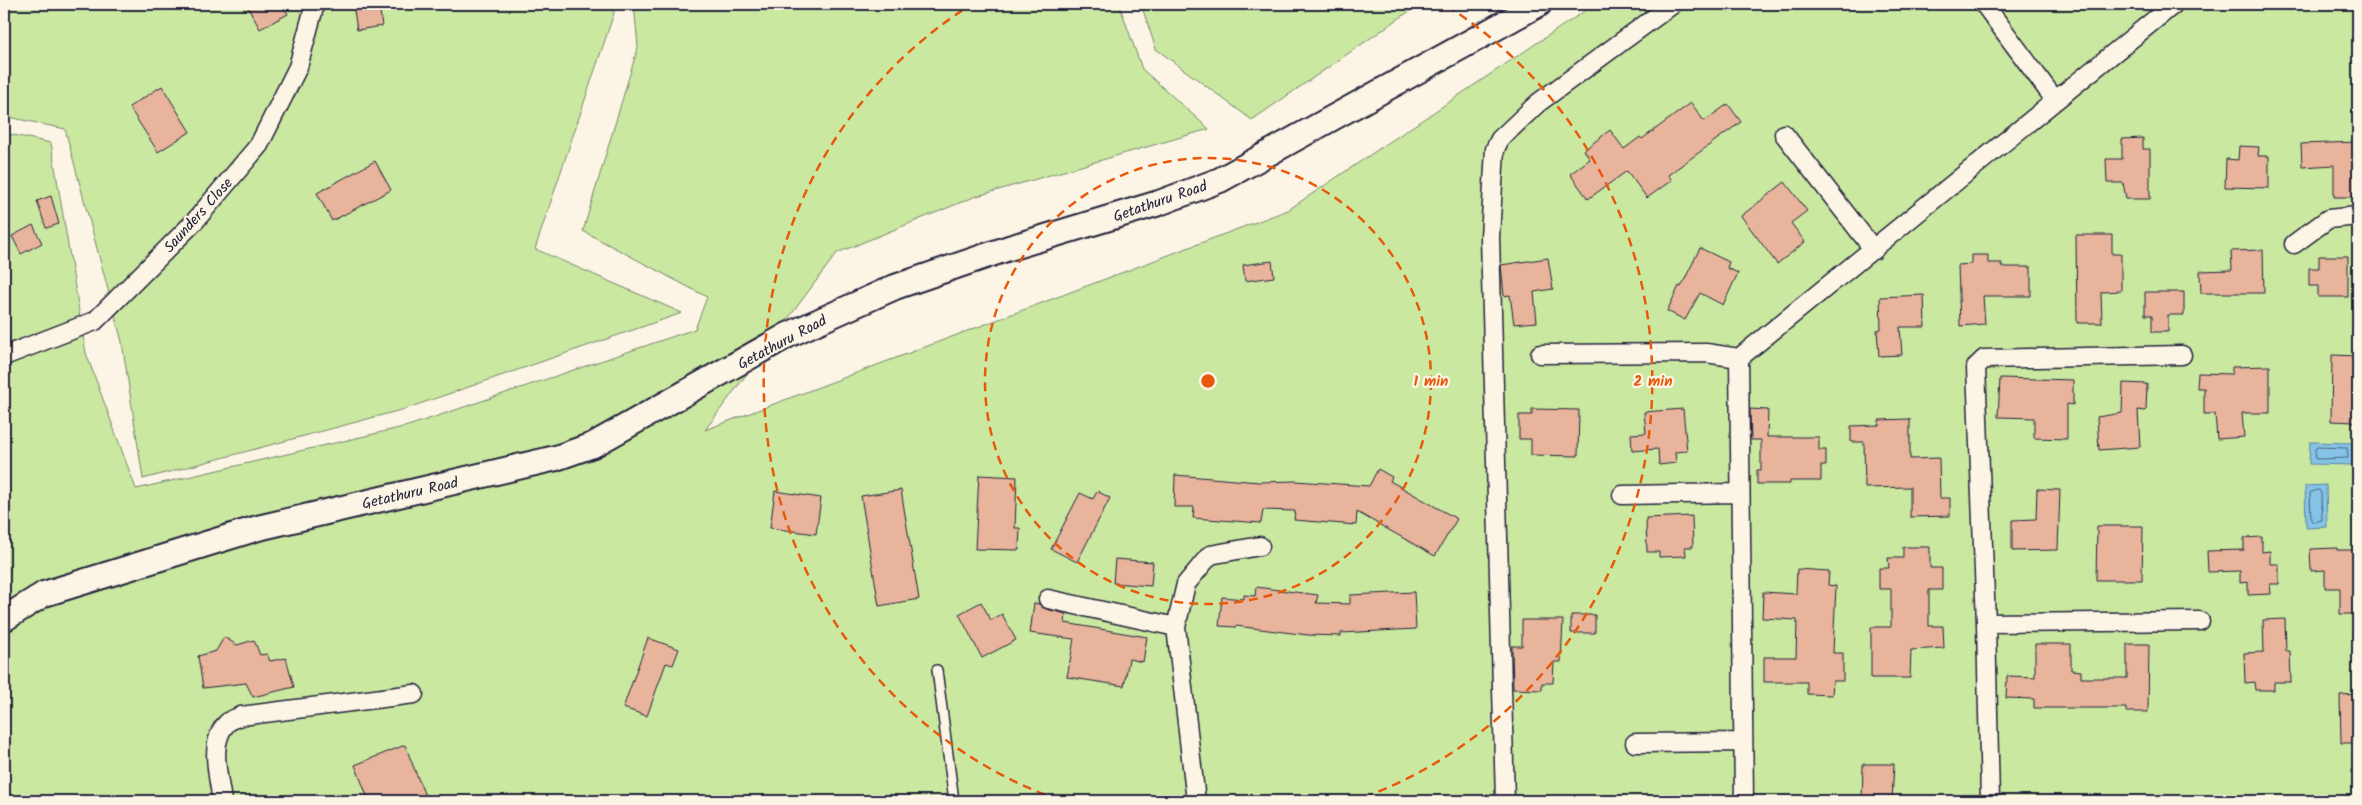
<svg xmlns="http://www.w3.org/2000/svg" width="2362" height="805" viewBox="0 0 2362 805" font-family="Kalam,sans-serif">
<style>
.green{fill:#cae8a0;stroke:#76856e}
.water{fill:#85c4e6;stroke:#5d83a2}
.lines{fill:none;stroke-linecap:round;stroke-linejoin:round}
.shore{stroke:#4a637f;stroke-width:1}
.building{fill:#e8b49b;stroke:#22223b}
.service-casing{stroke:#22223b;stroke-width:12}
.minor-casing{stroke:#22223b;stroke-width:21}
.secondary-casing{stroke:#22223b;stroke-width:28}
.service{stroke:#fcf5e5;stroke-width:9}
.minor{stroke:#fcf5e5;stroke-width:18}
.secondary{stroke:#fcf5e5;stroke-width:24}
.ring{fill:none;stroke:#e8590c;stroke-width:2.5;stroke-dasharray:9 6}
.labels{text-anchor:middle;stroke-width:4.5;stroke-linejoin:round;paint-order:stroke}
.street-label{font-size:15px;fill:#22223b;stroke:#fcf5e5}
.centre{fill:#e8590c;stroke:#fcf5e5;stroke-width:2.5}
.ring-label{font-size:15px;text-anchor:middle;font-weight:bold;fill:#e8590c;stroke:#fcf5e5;stroke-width:4.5;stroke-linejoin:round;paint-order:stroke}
</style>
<rect width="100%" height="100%" fill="#fcf5e5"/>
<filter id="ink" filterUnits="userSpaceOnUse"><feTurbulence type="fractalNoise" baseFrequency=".02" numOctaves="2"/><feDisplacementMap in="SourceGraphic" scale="10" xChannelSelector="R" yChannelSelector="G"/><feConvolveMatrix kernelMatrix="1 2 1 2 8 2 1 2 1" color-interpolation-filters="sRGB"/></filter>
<g filter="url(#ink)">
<path class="green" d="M4,4H613L614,13L535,249L682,313L405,409L143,479L122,342L65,129L4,116Z
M634,4H1119L1142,69L1209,129L974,197L837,253L705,430L1288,210L1595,4H2358V801H4V133L51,143L86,353L136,489L408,426L695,329L707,297L583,231L638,47Z
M1141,4H1420L1252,120L1156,49Z"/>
<path class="water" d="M2310,442L2354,443L2353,465L2309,464Z
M2326,485L2327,527L2306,528L2305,486Z"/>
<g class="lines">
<path class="shore" d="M2317,447L2347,448L2348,458L2316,459L2315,450Z
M2319,490L2321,493L2322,520L2313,522L2311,520L2310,493Z"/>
</g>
<path class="building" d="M246,4H282L288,14L260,29Z
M353,4H379L382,26L357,30Z
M162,86L190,132L158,152L129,107Z
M1691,103L1704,121L1728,104L1741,122L1668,175L1672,180L1647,198L1627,171L1588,199L1570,174L1590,159L1584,150L1610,130L1624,149L1640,137L1642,139Z
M2143,138V149H2150V199H2126L2123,183H2107L2106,159H2122V139Z
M2358,142V197H2334V165L2302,167L2301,144Z
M2239,146L2259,147L2258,156H2269V188L2225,187L2226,159L2238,160Z
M375,161L391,190L332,221L317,193Z
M1785,182L1807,211L1791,223L1805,242L1777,264L1741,216Z
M51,196L59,224L46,228L37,201Z
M33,225L42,243L21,254L12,236Z
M2076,235H2112V254H2121V291L2101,292L2102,323H2077Z
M1700,248L1729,262L1727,268L1738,273L1723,305L1700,293L1685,320L1667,311L1679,286L1681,287Z
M2263,250L2264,293H2201L2200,271L2232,270L2231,251Z
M1972,255H1988V263H2002L2001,267H2031V296H1983L1985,324L1960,326L1958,265L1972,264Z
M2319,256H2348V297H2318V286H2309V268H2319Z
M1548,258L1553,289L1534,292L1537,322L1514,324L1510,295L1504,296L1501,265Z
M1272,261L1274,277L1245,281L1243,265Z
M2145,292H2184V315H2168V332H2152V315H2145Z
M1924,295L1925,327H1900L1902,355L1879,356L1877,330L1881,329L1880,297Z
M2332,355L2358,356V413H2356V422L2331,421Z
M2270,366V413H2242L2244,437L2217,439L2215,414H2204V388H2197L2198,373L2232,374V367Z
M2000,378L2073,380V405L2067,404V439L2034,438V418L1998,417Z
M2123,383L2147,384L2146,411L2138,410L2140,447L2099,450L2097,417L2122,413Z
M1532,409L1579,410L1578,456L1531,455V439H1519V415H1532Z
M1683,409L1687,451L1675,452L1676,463L1659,465L1658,449L1632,451L1631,434L1646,433L1644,412Z
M1750,409L1768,410L1767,437H1819V450H1826V466H1821V481H1790V484H1757V470H1761V440H1751Z
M1910,419V459L1939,458L1940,498H1950V516L1910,517V487L1865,488L1864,442H1851V426L1879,425V420Z
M1378,469L1392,477L1390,481L1457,519L1435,556L1357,512L1356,525L1294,520L1295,511L1263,510L1261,523L1193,518L1194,507H1174L1175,475L1259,482L1295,481L1369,486Z
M979,475L1017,477L1015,528H1020L1019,550L975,549Z
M2037,489L2060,490L2058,550L2012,551V520L2036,519Z
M901,490L919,599L879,606L861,496Z
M775,491L821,498L816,534L770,528Z
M1097,491L1110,498L1077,562L1051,549L1080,493L1093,499Z
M1692,516L1693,547H1685L1686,556L1659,557V552H1647L1646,518Z
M2097,526H2143L2142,580H2096Z
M2262,537V552L2270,551V564H2279V584H2270L2271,594L2248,595V582L2240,583V571L2208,572L2207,551L2244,550V538Z
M1903,547H1930V568H1942V590H1929V626H1943L1944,648L1911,650L1910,678H1871V627H1891V589H1879V568H1889L1888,558H1903Z
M2337,548V550H2358V614H2340V588H2325V570L2311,571L2310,549Z
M1115,559L1153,562L1151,586L1113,583Z
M1797,569L1829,571L1828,585L1836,586L1833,653H1843V681H1833L1832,695L1807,694V682H1764V657H1796L1797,620L1762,618L1763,592L1796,594Z
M1256,587L1318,595L1316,603L1350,604V595L1414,592L1416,629L1341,633V636L1308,635L1236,626V627L1219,626L1222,597L1244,599V595L1255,596Z
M981,602L991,620L1002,614L1016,640L982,658L959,614Z
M1034,603L1039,604L1046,609L1066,614L1065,623L1147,637L1143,662L1129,659L1124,686L1067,677L1074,639L1030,633Z
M1571,615H1595V633H1571Z
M2285,619L2286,651H2290L2291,682H2274V690H2255L2254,682L2245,683L2244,653L2264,652L2263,620Z
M1522,620H1563L1561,662H1554L1553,683H1542V690L1513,689L1512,646H1522Z
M224,637L237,645L254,640L260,655L267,654L270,661L286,658L294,687L253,697L246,683L203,688L198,656L216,651Z
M648,638L679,649L673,665L666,663L647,716L623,708Z
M2035,644H2071V670L2081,671V678H2127V644H2149L2148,712H2126V708H2034V699L2006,698L2007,676L2035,677Z
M2358,694V743H2341L2340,695Z
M405,745L427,801H369L355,765Z
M1863,764H1894L1892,801H1862Z"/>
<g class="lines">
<g class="service-casing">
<path id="service" d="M937,670L954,801"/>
</g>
<g class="minor-casing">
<path id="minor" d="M1984,4L2055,100
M1784,134L1874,250
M2294,244L2328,219L2358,216
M1540,354L1706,353L1739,358
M4,356L95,321L195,221L259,145L298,67L315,4
M1622,495L1740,493
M1048,599L1176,627
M1986,623L2200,621
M1635,743L1743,742
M222,801C219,778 208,742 227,723C230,720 237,718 241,716L414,694
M1196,801L1176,627L1186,584L1210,555L1260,546
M1505,801L1490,237L1495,149L1500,139L1538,103L1673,4
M1744,801L1739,358L2174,4
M1990,801L1986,623L1976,367L1984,359L2182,355"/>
</g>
<g class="secondary-casing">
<path id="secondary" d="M4,619L44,594L258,528L556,458L593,445L788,335L895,287L1009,248L1159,203L1220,180L1539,4"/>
</g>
<use href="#service" class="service"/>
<use href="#minor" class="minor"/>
<use href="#secondary" class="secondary"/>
</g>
</g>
<g class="ring">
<circle cx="1208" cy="381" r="223"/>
<path d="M1059 800A445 445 0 0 1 969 6M1447 6A445 445 0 0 1 1357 800"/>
</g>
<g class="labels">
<g class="street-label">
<text transform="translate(1160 201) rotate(-19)" y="5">Getathuru Road</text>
<text transform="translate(198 215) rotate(-48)" y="5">Saunders Close</text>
<text transform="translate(782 342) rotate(-28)" y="5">Getathuru Road</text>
<text transform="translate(410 493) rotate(-13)" y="5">Getathuru Road</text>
</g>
</g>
<circle cx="1208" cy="381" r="8" class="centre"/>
<g class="ring-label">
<text x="1431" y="386">1 min</text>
<text x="1653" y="386">2 min</text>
</g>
<rect width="2362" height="805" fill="none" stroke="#fcf5e5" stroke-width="20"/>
<rect x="10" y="10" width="2342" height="785" fill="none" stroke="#22223b" stroke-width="2" filter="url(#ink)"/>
</svg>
